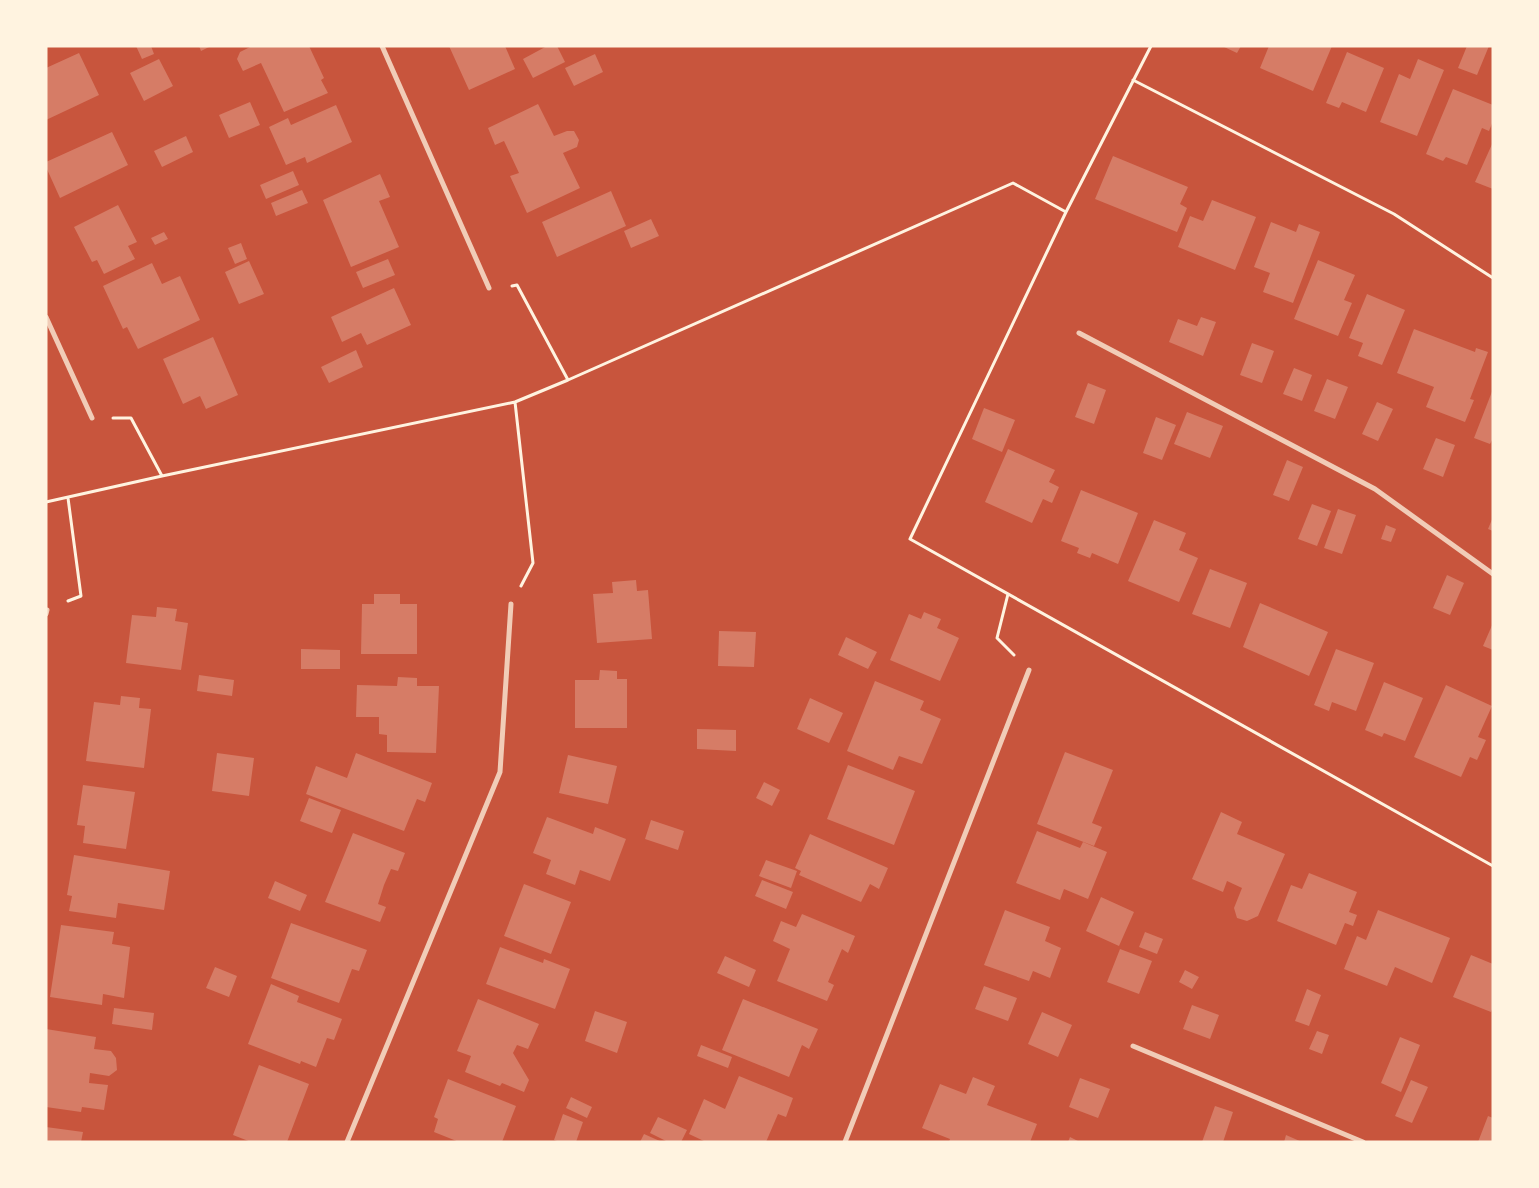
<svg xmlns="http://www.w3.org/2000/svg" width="1539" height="1188" viewBox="0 0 1539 1188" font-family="Rubik,sans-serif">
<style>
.building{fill:#d67c66}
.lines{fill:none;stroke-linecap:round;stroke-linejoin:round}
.path{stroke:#fff3e0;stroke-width:3}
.minor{stroke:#f1ccb7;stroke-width:5}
</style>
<rect width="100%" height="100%" fill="#c8553d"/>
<path class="building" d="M136,46H151L154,54L142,59Z
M199,46H211L201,51Z
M252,46H309L324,78L321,80L328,93L284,112L261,63L243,71L237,59L240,52Z
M449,46H505L515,69L469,90Z
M547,46H557L565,62L533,78L523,59Z
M1222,46H1241L1237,53Z
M1269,46H1332L1313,91L1260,68Z
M1467,46H1489L1477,75L1458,68Z
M1347,52L1384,68L1366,112L1342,102L1339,108L1326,103Z
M79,53L99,95L46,120V68Z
M595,54L603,72L574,86L565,68Z
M159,59L173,86L144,101L130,73Z
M1418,59L1444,70L1417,136L1380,122L1399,74L1410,79Z
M1453,89L1493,105V121L1489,131L1482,128L1467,165L1446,157L1443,161L1426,154Z
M250,102L260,125L229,138L219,115Z
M538,104L554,136L567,131H574L579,140L577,147L563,153L580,188L527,213L510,176L519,173L504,141L495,145L488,128Z
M336,105L352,142L307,163L305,157L286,165L269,127L288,118L291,125Z
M112,132L128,165L60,198L46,167V162Z
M186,136L193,152L162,167L154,151Z
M1493,142V189L1475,182Z
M1113,156L1188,187L1180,204L1187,208L1177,232L1095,199Z
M293,171L299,185L266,199L260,185Z
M380,174L390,197L379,201L399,247L351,267L323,200Z
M302,190L308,203L276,216L271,203Z
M611,191L626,226L557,257L542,222Z
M1212,200L1256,217L1235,270L1178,247L1190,216L1203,221Z
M118,205L137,242L128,246L135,259L104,274L97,260L92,262L74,227Z
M651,219L659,236L631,248L624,231Z
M1271,222L1296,232L1299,224L1320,232L1293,303L1263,292L1270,273L1254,267Z
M164,232L168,239L155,245L151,238Z
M241,243L247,259L235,264L228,248Z
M388,259L395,275L363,288L356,272Z
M1318,260L1355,275L1344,300L1352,303L1338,336L1294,319Z
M249,261L264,294L239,304L225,272Z
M152,263L162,284L180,276L200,320L138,349L127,327L123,329L103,286Z
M394,288L411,325L367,345L361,333L342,342L331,317Z
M1367,294L1405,310L1382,365L1358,356L1363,343L1349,338Z
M1201,317L1216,322L1203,356L1169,342L1178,319L1197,326Z
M1414,329L1475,352L1476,348L1488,352L1470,399L1474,400L1465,422L1426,407L1434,387L1397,373Z
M213,337L238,395L206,409L200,396L183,404L163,359Z
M1252,343L1274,351L1262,383L1240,375Z
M356,350L363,367L329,383L321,367Z
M1294,368L1312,375L1302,401L1283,394Z
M1327,379L1348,387L1335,419L1314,411Z
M1088,383L1106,390L1094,424L1075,417Z
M1493,389V438L1490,444L1474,438Z
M1377,402L1393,409L1378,441L1362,434Z
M984,408L1015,420L1002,452L972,439Z
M1187,412L1223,426L1210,458L1174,444Z
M1156,417L1176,425L1162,460L1143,453Z
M1436,438L1455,445L1443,477L1423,469Z
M1008,449L1055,470L1049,482L1059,487L1052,503L1043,499L1032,523L985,502Z
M1287,460L1303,467L1289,501L1273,495Z
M1081,490L1138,513L1118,564L1092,553L1090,558L1077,553L1079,548L1061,541Z
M1312,504L1331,511L1317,546L1298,539Z
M1338,509L1356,515L1342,554L1324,548Z
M1493,517V531L1488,529Z
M1154,520L1186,533L1179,550L1198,558L1179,602L1128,581Z
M1386,525L1396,529L1391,542L1381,539Z
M1210,569L1247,583L1230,628L1192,614Z
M1447,575L1464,583L1450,615L1433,608Z
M636,580L637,591L648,590L652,639L597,643L593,594L613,593L612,582Z
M374,594H400V604H417V654H361L362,604H374Z
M1260,603L1328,632L1309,676L1243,647Z
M157,607L177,609L175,621L188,623L181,670L126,663L132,615L156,617Z
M924,612L941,619L937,628L959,638L940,681L890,660L909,614L921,619Z
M1493,623V650L1483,646Z
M719,631L756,632L754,667L718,666Z
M846,637L877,652L868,669L838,655Z
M301,649L340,650V669H301Z
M1336,649L1374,663L1356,711L1332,702L1329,711L1314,705Z
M600,670L617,671V679H627V728H575V680H599Z
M199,675L234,680L232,696L197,691Z
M398,677L417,678V686H439L436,753L387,752V735L379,734V717H356L357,685L397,686Z
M875,681L924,701L920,710L941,719L922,764L899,756L893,770L847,751Z
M1384,682L1423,698L1405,741L1384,733L1382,737L1365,730Z
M1446,685L1492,706L1478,737L1486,740L1477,760L1470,757L1461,777L1414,757Z
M121,696L140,698L139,708L151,709L144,768L86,761L94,702L120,705Z
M810,698L843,713L829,743L797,729Z
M697,729L736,730V751L697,749Z
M1065,752L1113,770L1092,823L1102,827L1094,846L1037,824Z
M217,753L254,758L249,796L212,791Z
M356,753L432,783L425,802L417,799L404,831L306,794L316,766L347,778Z
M568,755L617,766L608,804L559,793Z
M848,765L915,791L894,845L827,819Z
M764,782L780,790L772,806L756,798Z
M83,785L135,792L126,849L83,843L85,826L77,825Z
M309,798L341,810L332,833L300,821Z
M1221,812L1242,822L1237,834L1285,854L1258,916L1247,921L1237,918L1234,908L1242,888L1227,881L1223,892L1192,879Z
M547,817L593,834L595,827L626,839L610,881L580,870L575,885L546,874L551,860L533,853Z
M651,820L684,831L678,850L645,839Z
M1037,831L1080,848L1083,842L1107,852L1088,899L1064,889L1060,900L1016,883Z
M353,833L405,853L398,871L391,869L384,885L378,904L386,907L380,922L325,902Z
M810,834L888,868L879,889L870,884L861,902L799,875L801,871L795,868Z
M74,855L170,871L164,910L118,903L116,918L69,911L72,896L67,895Z
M766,860L797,871L791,888L759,876Z
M1309,873L1357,892L1349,912L1357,915L1353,926L1345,923L1336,945L1277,921L1291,885L1302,889Z
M762,880L793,892L786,909L755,896Z
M275,881L307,895L300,911L268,898Z
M524,884L571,902L551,954L504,936Z
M1101,897L1134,912L1119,946L1086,931Z
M1005,910L1050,927L1045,941L1061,948L1050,978L1033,971L1029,981L984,965Z
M1378,910L1450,938L1432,983L1395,967L1387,986L1344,969L1357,936L1366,940Z
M802,914L855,936L848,953L842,949L828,982L834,985L827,1001L777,981L790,949L773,941L781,921L796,927Z
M291,923L367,950L359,971L352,969L339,1003L271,978Z
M61,925L114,932L112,944L130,947L124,998L103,994L102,1005L50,997Z
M1145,932L1163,939L1157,954L1139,947Z
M500,947L543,963L544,959L570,969L555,1009L486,984Z
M1120,949L1152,961L1139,994L1107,982Z
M1471,955L1493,964V1007L1491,1012L1453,997Z
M725,956L756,970L749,987L717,973Z
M215,967L237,976L229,997L206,988Z
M1185,970L1199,977L1192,989L1179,982Z
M271,984L299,996L297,1002L342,1019L334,1040L327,1038L316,1067L301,1061L300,1064L248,1044Z
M984,986L1017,998L1008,1021L975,1009Z
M1307,989L1321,995L1309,1026L1295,1021Z
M478,999L539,1024L528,1049L517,1045L513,1053L529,1080L524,1092L502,1083L500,1086L465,1072L471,1056L457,1051Z
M743,999L818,1029L809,1049L802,1045L789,1077L722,1050Z
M1192,1005L1219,1015L1210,1039L1183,1029Z
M114,1008L154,1013L152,1030L112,1024Z
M595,1011L627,1022L617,1053L585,1041Z
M1042,1012L1072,1025L1058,1057L1028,1044Z
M46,1029L96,1037L94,1049L111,1051L116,1058L117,1070L109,1076L90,1073L89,1083L108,1085L104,1110L82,1107L81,1112L46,1107Z
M1317,1031L1329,1035L1322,1054L1309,1049Z
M1400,1037L1420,1045L1401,1092L1381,1083Z
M701,1045L732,1057L728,1068L697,1056Z
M259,1065L309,1084L287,1142H251L233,1135Z
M739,1076L793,1098L786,1117L778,1114L766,1142H706L689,1134L704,1099L725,1109Z
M973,1077L995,1086L987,1105L1037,1124L1030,1142H949L950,1139L922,1128L940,1084L966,1094Z
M1080,1078L1110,1089L1098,1118L1069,1107Z
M448,1079L516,1106L502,1142H459L434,1132L438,1119L434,1117Z
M1411,1080L1428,1087L1412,1123L1395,1116Z
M571,1097L592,1107L587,1118L566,1108Z
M1215,1106L1233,1112L1223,1142H1202Z
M563,1114L583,1122L576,1142H560L554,1140Z
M1488,1116L1493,1118V1142H1478Z
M658,1117L687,1130L681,1142H668L650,1133Z
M46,1127L83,1132L81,1142H46Z
M644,1134L662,1142H640Z
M1286,1135L1302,1142H1284Z
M1070,1137L1080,1142H1068Z"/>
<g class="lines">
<path class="path" d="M1151,46L1066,212L910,539L1493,866
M1133,80L1394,214L1493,278
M512,286L517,285L568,380
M515,402L533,563L521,586
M113,418H131L162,476
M68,498L81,596L68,601
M46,502L162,476L515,402L568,380L1013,183L1066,212
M1008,594L997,638L1014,655"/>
<path class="minor" d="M382,46L489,288
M46,317L92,418
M1079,333L1375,489L1493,574
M46,614L47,610
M1133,1046L1363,1142
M347,1142L500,772L511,604
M845,1142L1029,670"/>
</g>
<rect width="1539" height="1188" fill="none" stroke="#fff3e0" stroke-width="95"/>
</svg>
